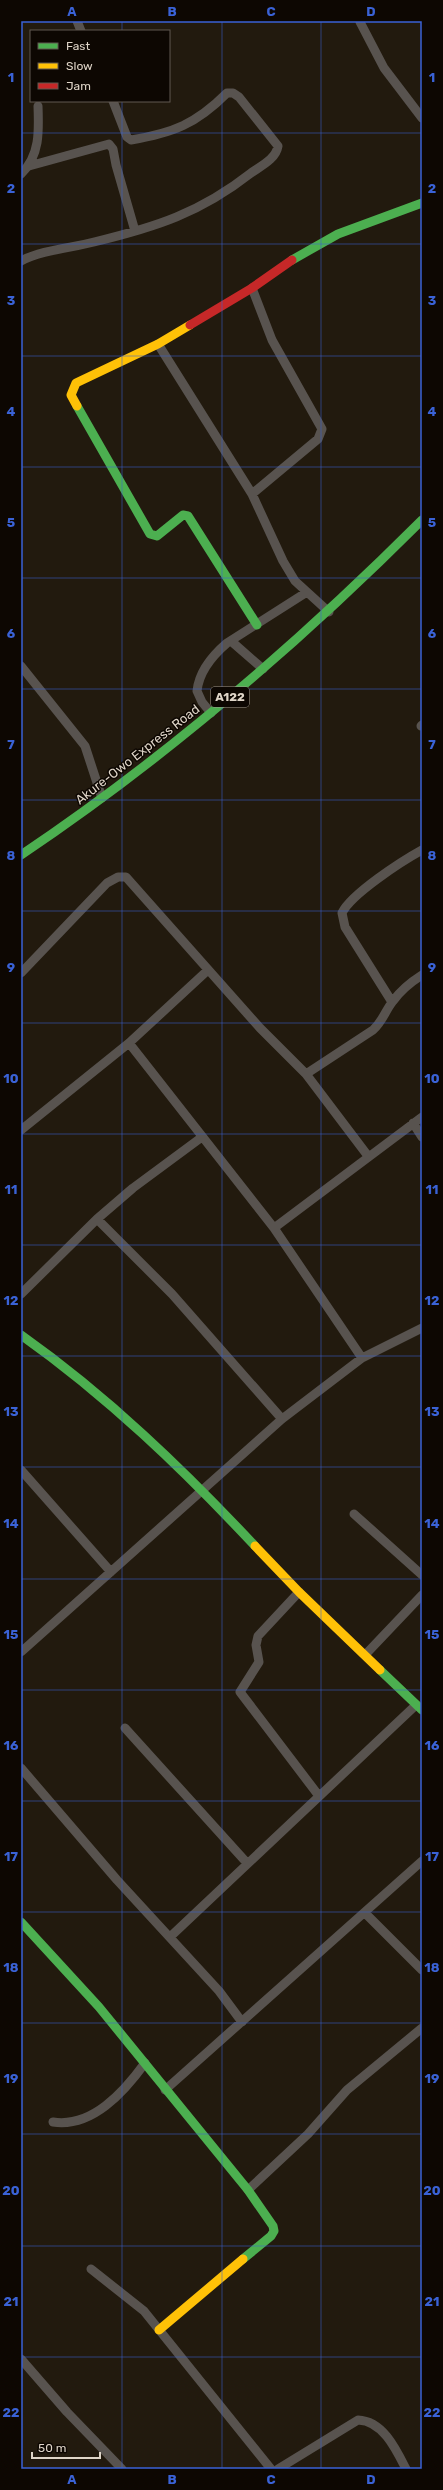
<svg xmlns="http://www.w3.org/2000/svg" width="443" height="2490" viewBox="0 0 443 2490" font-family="Rubik,sans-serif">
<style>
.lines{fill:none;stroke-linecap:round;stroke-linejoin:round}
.street{stroke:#58534f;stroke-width:9}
.fast{stroke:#4caf50;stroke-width:9}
.slow{stroke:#ffc107;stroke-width:9}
.jam{stroke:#c62828;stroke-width:9}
.grid{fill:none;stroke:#3a62d6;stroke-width:1;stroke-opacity:0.55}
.labels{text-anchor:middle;stroke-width:3;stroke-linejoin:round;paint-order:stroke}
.shield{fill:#0d0702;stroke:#a0978d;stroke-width:1}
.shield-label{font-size:12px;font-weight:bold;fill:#dfd5c8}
.street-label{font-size:13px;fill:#dfd5c8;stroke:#0d0702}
.neatline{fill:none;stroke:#3a62d6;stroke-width:1.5}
.grid-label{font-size:13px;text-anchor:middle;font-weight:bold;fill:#3a62d6}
</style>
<rect width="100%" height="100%" fill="#221a0e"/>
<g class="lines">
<path class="street" d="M77,21L81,31
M360,22L384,68L422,118
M29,166L109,144L113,149L116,165L135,231
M21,174C40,156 39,131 38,106
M21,261C42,250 71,248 94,242C156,227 200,213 251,173C261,166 276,159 278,146L239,97L233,93H227C196,124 173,133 131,140L127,137L113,101
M158,344L252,494L283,561L295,581L329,612
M252,494L318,439L322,429L272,340L252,288
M231,641L263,669
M21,666L85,746L102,798
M211,713L202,702L197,691C199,672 213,655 227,643L307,592
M421,726L422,725
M21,973L107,883L118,877H126L260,1028L306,1074L368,1156
M392,1002L345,927L342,913C351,894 402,861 422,850
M129,1043L274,1228L362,1358
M306,1074L373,1030C383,1021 385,1011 393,1001C401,990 411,982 422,975
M413,1123L422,1137
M21,1130L129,1043L208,970
M97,1219L172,1294L282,1419
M274,1228L422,1117
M21,1294L97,1219L133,1188L202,1137
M21,1470L111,1572
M354,1514L422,1575
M299,1592L258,1636L256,1645L259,1662L240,1692L319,1796
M21,1652L282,1419L362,1358L422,1328
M365,1655L422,1595
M125,1728L247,1863
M21,1768L117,1880L219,1991L242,2022
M365,1913L422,1970
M170,1937L416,1705
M165,2090L422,1861
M53,2122C92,2128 124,2092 145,2063
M248,2190L308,2134L347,2090L422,2028
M91,2269L144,2311L271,2469
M21,2359L67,2412L122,2469
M278,2469L358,2420C383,2421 396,2449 406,2469"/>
<path class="fast" d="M292,260L338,234L422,203
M77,406L150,534L157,536L183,515L188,516L257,625
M21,855C167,757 298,644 422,520
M21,1335C107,1396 183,1469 255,1546
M380,1670L422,1710
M21,1922L99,2007L248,2190L273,2226L274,2231L271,2236L243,2259"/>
<path class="slow" d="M77,406L71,395L76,383L158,344L190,325
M255,1546L299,1592L380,1670
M159,2330L243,2259"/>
<path class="jam" d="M190,325L252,288L292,260"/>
</g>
<path class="grid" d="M122,21V31M222,21V2469M321,21V2469M122,101V2469M21,133H422M21,244H422M21,356H422M21,467H422M21,578H422M21,689H422M21,800H422M21,911H422M21,1023H422M21,1134H422M21,1245H422M21,1356H422M21,1467H422M21,1579H422M21,1690H422M21,1801H422M21,1912H422M21,2023H422M21,2134H422M21,2246H422M21,2357H422"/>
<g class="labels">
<rect class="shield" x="211" y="687" width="38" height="20" rx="3"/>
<g class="shield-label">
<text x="230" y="701">A122</text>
</g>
<g class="street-label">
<text transform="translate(137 754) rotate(-38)" y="5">Akure-Owo Express Road</text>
</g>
</g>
<rect width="443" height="2490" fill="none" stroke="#0d0702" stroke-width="44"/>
<rect x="30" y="30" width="140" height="72" fill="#0d0702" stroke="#615951"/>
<rect x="38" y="43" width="20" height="6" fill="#4caf50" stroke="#615951"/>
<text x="66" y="50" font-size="12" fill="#dfd5c8">Fast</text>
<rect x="38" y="63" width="20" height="6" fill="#ffc107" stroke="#615951"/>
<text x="66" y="70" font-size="12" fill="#dfd5c8">Slow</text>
<rect x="38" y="83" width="20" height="6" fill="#c62828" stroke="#615951"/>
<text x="66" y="90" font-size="12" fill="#dfd5c8">Jam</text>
<path d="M32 2452v6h68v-6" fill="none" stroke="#dfd5c8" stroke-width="2"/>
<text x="38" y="2452" font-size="12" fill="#dfd5c8" stroke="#0d0702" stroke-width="3" paint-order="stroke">50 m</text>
<rect x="22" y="22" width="399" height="2446" class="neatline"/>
<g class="grid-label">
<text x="72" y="16">A</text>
<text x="172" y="16">B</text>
<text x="271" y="16">C</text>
<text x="371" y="16">D</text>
<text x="11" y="82">1</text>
<text x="432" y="82">1</text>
<text x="11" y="193">2</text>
<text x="432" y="193">2</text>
<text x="11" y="305">3</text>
<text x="432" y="305">3</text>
<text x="11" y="416">4</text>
<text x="432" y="416">4</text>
<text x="11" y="527">5</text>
<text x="432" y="527">5</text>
<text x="11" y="638">6</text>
<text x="432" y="638">6</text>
<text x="11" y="749">7</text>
<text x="432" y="749">7</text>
<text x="11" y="860">8</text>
<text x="432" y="860">8</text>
<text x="11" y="972">9</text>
<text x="432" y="972">9</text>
<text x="11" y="1083">10</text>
<text x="432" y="1083">10</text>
<text x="11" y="1194">11</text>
<text x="432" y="1194">11</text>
<text x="11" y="1305">12</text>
<text x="432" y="1305">12</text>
<text x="11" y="1416">13</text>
<text x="432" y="1416">13</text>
<text x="11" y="1528">14</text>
<text x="432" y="1528">14</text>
<text x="11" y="1639">15</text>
<text x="432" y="1639">15</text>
<text x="11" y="1750">16</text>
<text x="432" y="1750">16</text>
<text x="11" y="1861">17</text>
<text x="432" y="1861">17</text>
<text x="11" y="1972">18</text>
<text x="432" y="1972">18</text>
<text x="11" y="2083">19</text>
<text x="432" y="2083">19</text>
<text x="11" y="2195">20</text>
<text x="432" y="2195">20</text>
<text x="11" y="2306">21</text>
<text x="432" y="2306">21</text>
<text x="11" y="2417">22</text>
<text x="432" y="2417">22</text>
<text x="72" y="2484">A</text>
<text x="172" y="2484">B</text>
<text x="271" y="2484">C</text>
<text x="371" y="2484">D</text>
</g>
</svg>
